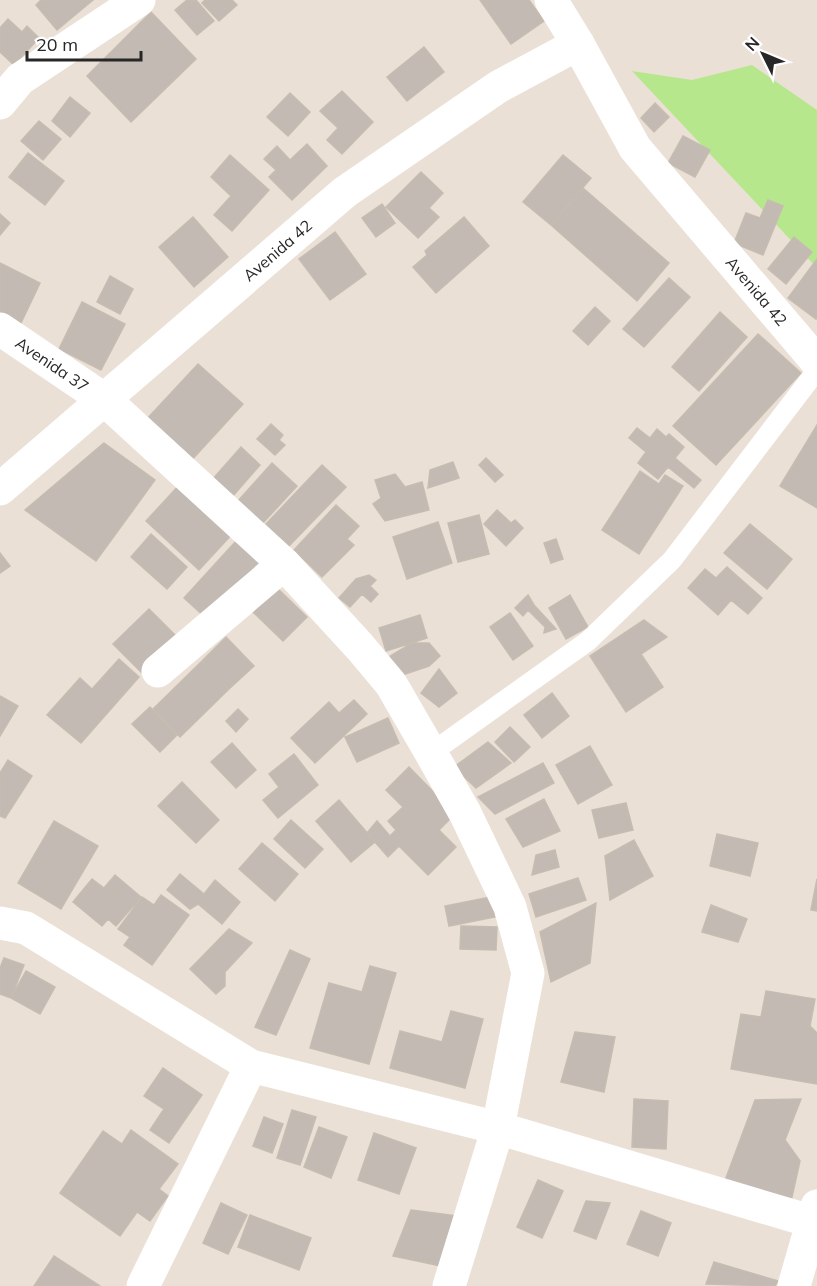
<svg xmlns="http://www.w3.org/2000/svg" width="817" height="1286" viewBox="0 0 817 1286" font-family="Mulish,sans-serif">
<style>
.green{fill:#b7e78d}
.building{fill:#c2bab3;stroke:#c6bcb0;stroke-width:1.5}
.lines{fill:none;stroke-linecap:round;stroke-linejoin:round}
.lane{stroke:#fff;stroke-width:20}
.street{stroke:#fff;stroke-width:33}
.labels{text-anchor:middle;stroke-width:6;stroke-linejoin:round;paint-order:stroke}
.street-label{font-size:16px;fill:#272727;stroke:#fff}
</style>
<rect width="100%" height="100%" fill="#ebe0d6"/>
<path class="green" d="M752,65L817,110V268L632,71L692,80Z"/>
<path class="building" d="M41,0H93L57,30L36,5Z
M187,0H196L214,21L197,35L175,10Z
M205,0H232L237,5L219,21L202,3Z
M480,0H529L544,21L511,44Z
M151,12L196,59L131,122L87,76Z
M8,19L22,32L27,26L39,38L14,65L0,52V28Z
M424,47L444,72L407,101L387,77Z
M342,91L373,122L342,154L327,140L338,128L320,111Z
M290,93L310,112L288,136L267,117Z
M70,97L90,113L70,137L52,121Z
M655,103L669,117L654,132L641,118Z
M39,121L61,139L43,160L21,141Z
M683,136L710,150L695,177L668,163Z
M307,144L327,166L292,200L269,177L276,170L264,159L277,146L290,160Z
M28,153L64,181L45,205L9,177Z
M230,155L269,190L232,231L214,215L231,196L211,177Z
M563,155L591,178L551,225L523,202Z
M421,172L443,193L429,208L439,217L418,238L386,207Z
M583,188L669,263L637,301L551,225Z
M768,200L783,206L763,255L734,243L746,213L760,218Z
M382,204L395,223L376,237L362,218Z
M0,214L10,223L0,235Z
M193,217L228,257L194,287L159,247Z
M464,217L489,246L436,293L413,267L427,255L425,251Z
M335,232L366,274L330,300L299,259Z
M794,237L812,252L786,284L768,269Z
M817,259V317L816,319L788,298Z
M0,263L40,283L21,323L0,313Z
M110,276L133,289L120,314L97,302Z
M669,278L690,297L644,347L623,329Z
M82,302L125,324L101,370L59,349Z
M595,307L610,321L588,345L573,331Z
M720,312L747,337L699,391L672,367Z
M758,334L801,373L716,465L673,426Z
M198,364L243,404L189,463L145,421Z
M271,424L283,435L279,440L285,445L275,455L257,439Z
M817,425V508L780,486Z
M637,428L650,438L657,429L666,437L669,434L684,447L675,458L701,480L694,488L668,467L658,479L638,463L646,452L629,438Z
M104,443L155,480L96,561L25,510Z
M241,447L260,465L232,497L212,480Z
M486,458L503,475L495,482L479,465Z
M453,462L459,478L428,488L430,470Z
M272,463L297,486L262,524L237,502Z
M322,465L346,487L289,546L266,524Z
M640,471L659,484L665,475L683,486L639,554L602,530Z
M395,474L405,487L422,482L429,510L385,521L373,504L381,498L375,480Z
M181,483L234,532L199,570L146,521Z
M336,505L359,526L347,539L354,545L322,577L294,550Z
M497,510L511,523L515,520L523,528L506,546L484,524Z
M479,515L489,554L458,562L448,523Z
M438,522L452,563L407,579L393,537Z
M750,524L792,559L767,589L724,553Z
M151,534L187,567L167,589L131,557Z
M556,539L563,559L551,563L544,543Z
M236,541L259,562L206,618L184,598Z
M0,553L10,566L0,573Z
M727,567L762,598L748,614L731,600L718,615L688,588L705,569L716,578Z
M369,575L376,580L370,586L378,594L371,602L362,594L350,607L339,598L356,579Z
M275,586L307,617L283,641L251,610Z
M528,595L534,605L556,629L544,633L545,627L528,610L523,616L515,608Z
M570,595L588,627L566,639L549,608Z
M149,609L177,637L141,672L113,644Z
M510,613L533,646L513,660L490,627Z
M420,615L427,638L386,651L379,628Z
M644,620L667,637L641,654L663,687L626,712L590,656Z
M226,637L254,666L229,689L202,661Z
M412,643H429L440,656L429,666L393,678L382,661Z
M119,659L139,677L81,743L47,715L80,678L92,689Z
M202,661L229,689L180,737L153,709Z
M439,669L457,693L439,707L421,693Z
M552,693L569,716L542,738L524,715Z
M0,696L18,706L0,736Z
M354,700L367,714L315,763L291,738L329,702L339,713Z
M150,707L177,735L160,752L132,724Z
M238,709L248,719L236,732L226,721Z
M388,718L399,743L357,762L345,737Z
M510,727L530,747L514,762L495,742Z
M488,742L511,763L476,788L454,767Z
M232,743L256,770L236,788L211,762Z
M590,746L612,785L578,804L556,765Z
M294,754L318,785L278,818L263,800L279,787L269,774Z
M8,760L32,776L5,818L0,816V773Z
M543,763L554,783L495,814L478,797Z
M409,767L455,814L439,830L456,847L428,875L399,846L388,857L367,833L377,821L390,836L396,830L388,821L403,807L386,790Z
M182,782L219,820L196,843L158,806Z
M544,799L560,831L523,847L506,819Z
M339,800L375,842L351,862L316,821Z
M626,803L633,830L599,838L592,810Z
M291,820L323,849L305,868L274,839Z
M54,821L98,846L61,909L18,883Z
M717,834L758,843L750,876L710,866Z
M634,840L653,876L610,900L605,856Z
M262,843L298,874L275,901L239,869Z
M555,850L559,867L532,875L536,855Z
M180,874L204,894L215,880L240,902L222,924L198,904L190,909L167,890Z
M115,875L141,897L116,926L108,919L102,926L73,902L92,879L104,888Z
M578,878L586,900L536,917L529,894Z
M817,879V911L811,910Z
M161,895L189,915L152,965L124,945L130,937L118,929L142,897L154,905Z
M491,897L495,917L449,926L445,906Z
M596,903L590,963L551,982L540,932Z
M711,905L747,919L738,942L702,932Z
M461,926L497,927L496,950L460,949Z
M229,929L252,943L225,972V986L216,994L190,969Z
M290,950L310,959L276,1035L255,1027Z
M4,958L24,965L11,998L0,994V968Z
M370,966L396,973L369,1064L310,1048L329,983L362,992Z
M26,971L55,987L40,1014L11,998Z
M766,991L815,999L810,1026L817,1033V1084L731,1069L741,1014L761,1017Z
M451,1011L483,1019L465,1088L390,1068L400,1031L442,1042Z
M575,1032L615,1037L604,1092L561,1082Z
M163,1068L202,1095L169,1143L150,1130L164,1109L144,1096Z
M634,1099L668,1101L666,1149L632,1147Z
M801,1099L785,1140L800,1161L790,1206L723,1186L755,1100Z
M292,1110L316,1117L300,1165L277,1158Z
M264,1117L283,1124L272,1153L253,1146Z
M319,1127L347,1137L331,1178L304,1167Z
M131,1130L178,1164L159,1189L168,1196L150,1221L137,1212L120,1236L60,1193L103,1131L122,1144Z
M374,1133L416,1148L399,1194L358,1180Z
M538,1180L563,1191L542,1238L517,1227Z
M586,1201L610,1203L596,1239L574,1231Z
M221,1203L247,1215L228,1254L203,1243Z
M411,1210L466,1217L445,1267L393,1256Z
M641,1211L671,1223L658,1256L627,1244Z
M250,1215L311,1238L299,1270L238,1247Z
M54,1256L100,1286H34Z
M714,1262L778,1281L775,1286L706,1284Z"/>
<g class="lines">
<path class="lane" d="M431,753L588,641L672,560L817,370"/>
<g class="street">
<path id="s1" d="M551,0L578,44L635,148L817,362"/>
<path d="M0,103L20,79L139,0"/>
<path id="s2" d="M0,329L105,400L284,564L360,647L391,684L431,753L465,813L510,907L528,973L498,1128L449,1286"/>
<path id="s3" d="M0,489L345,192L498,87L578,44"/>
<path d="M158,671L284,564"/>
<path d="M0,923L26,928L251,1066L498,1128L817,1223"/>
<path d="M143,1286L251,1066"/>
<path d="M794,1286L817,1206"/>
</g>
</g>
<g class="labels">
<g class="street-label">
<text dy="6" stroke="none"><textPath href="#s3" startOffset="366">Avenida 42</textPath></text>
<text dy="6" stroke="none"><textPath href="#s1" startOffset="358">Avenida 42</textPath></text>
<text dy="6" stroke="none"><textPath href="#s2" startOffset="63">Avenida 37</textPath></text>
</g>
</g>
<g transform="translate(763 54) rotate(313)" stroke="#ffffff" stroke-width="4.5" paint-order="stroke">
<path d="M0-4.5L10 22L0 15L-10 22Z" fill="#272727"/>
<text y="-9" font-size="16" font-weight="bold" text-anchor="middle" fill="#272727">N</text>
</g>
<path d="M27 51v9h114v-9" fill="none" stroke="#272727" stroke-width="3"/>
<text x="36" y="51" font-size="18" fill="#272727" stroke="#ffffff" stroke-width="4.5" paint-order="stroke">20 m</text>
</svg>
